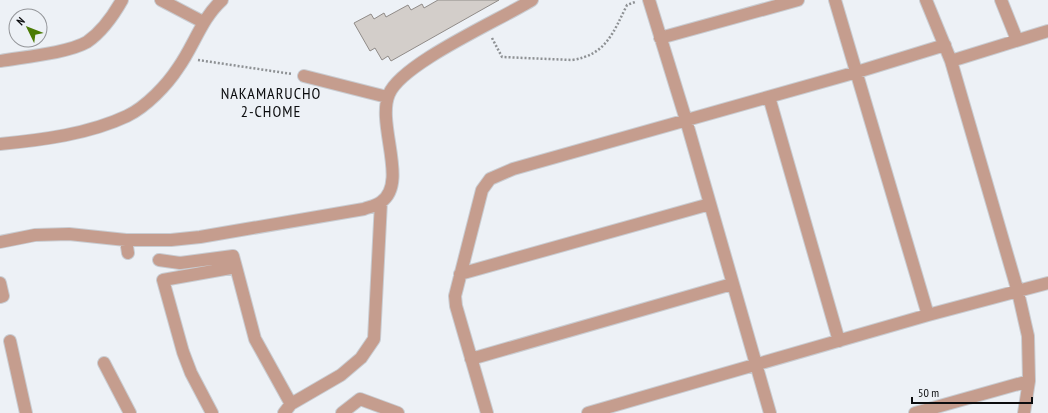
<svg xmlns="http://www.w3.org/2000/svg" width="1048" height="413" viewBox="0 0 1048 413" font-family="'PT Sans Narrow',sans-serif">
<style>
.building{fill:#d3ceca;stroke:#908b88}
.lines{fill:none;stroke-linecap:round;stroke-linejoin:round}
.minor-casing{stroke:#c9ccd1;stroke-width:14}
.path{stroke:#8e9194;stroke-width:2.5;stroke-dasharray:2 2;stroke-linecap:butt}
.minor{stroke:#c59d8e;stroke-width:12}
.labels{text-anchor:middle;stroke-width:3;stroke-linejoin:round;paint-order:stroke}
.neighbourhood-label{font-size:16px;letter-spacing:1px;fill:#0b0c0e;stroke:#edf1f6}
</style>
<rect width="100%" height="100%" fill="#edf1f6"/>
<path class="building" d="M438,0H499L391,61L388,56L382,60L375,48L370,51L354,23L371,14L374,19L384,13L386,17L408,5L411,10L422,4L424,8Z"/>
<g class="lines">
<g class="minor-casing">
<path id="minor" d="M161,0L203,22
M649,0L686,120L770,413
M835,0L928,315
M926,0L951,61L1018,292L1028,336L1029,381L1024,413
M1001,0L1017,40
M660,38L798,0
M0,61C23,57 68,53 87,42C103,31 113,16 122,0
M951,61L1048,31
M304,76L387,97
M769,97L839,341
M0,144C42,140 89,134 127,116C146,107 167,85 178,68C194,46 201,19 222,0
M126,240L128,253
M0,242L35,235L69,234L126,240H171L200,237L364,209C369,207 376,206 381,202C409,183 376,124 389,94C402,63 500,20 532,0
M159,260L180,263L233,256L236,267
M460,274L710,204
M0,283L3,296L0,297
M10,341L26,413
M471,359L732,284
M104,363L130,413
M212,413L191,373L183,352L163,280L236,267L255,339L291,404
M284,413L291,404L341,375L361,358L374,339L381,202
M342,413L360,399L398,413
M487,413L456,306L455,296L482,190L490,179L513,169L857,72L945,45
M588,413L928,315L1048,283
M915,413L1029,381"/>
</g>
<path class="path" d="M492,38L502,57L572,60C606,55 613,33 627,5L635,2
M198,60L292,74"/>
<use href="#minor" class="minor"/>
</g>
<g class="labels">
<g class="neighbourhood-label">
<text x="271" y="99">NAKAMARUCHO<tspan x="271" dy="18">2-CHOME</tspan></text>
</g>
</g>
<g transform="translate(28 28) rotate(313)"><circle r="19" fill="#edf1f6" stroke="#939599"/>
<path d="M0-3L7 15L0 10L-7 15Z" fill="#4b7b05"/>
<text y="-6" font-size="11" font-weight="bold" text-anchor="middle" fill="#0b0c0e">N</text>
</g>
<path d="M912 397v6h120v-6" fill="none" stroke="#0b0c0e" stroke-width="2"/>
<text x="918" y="397" font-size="12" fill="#0b0c0e" stroke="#edf1f6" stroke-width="3" paint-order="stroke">50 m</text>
</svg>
